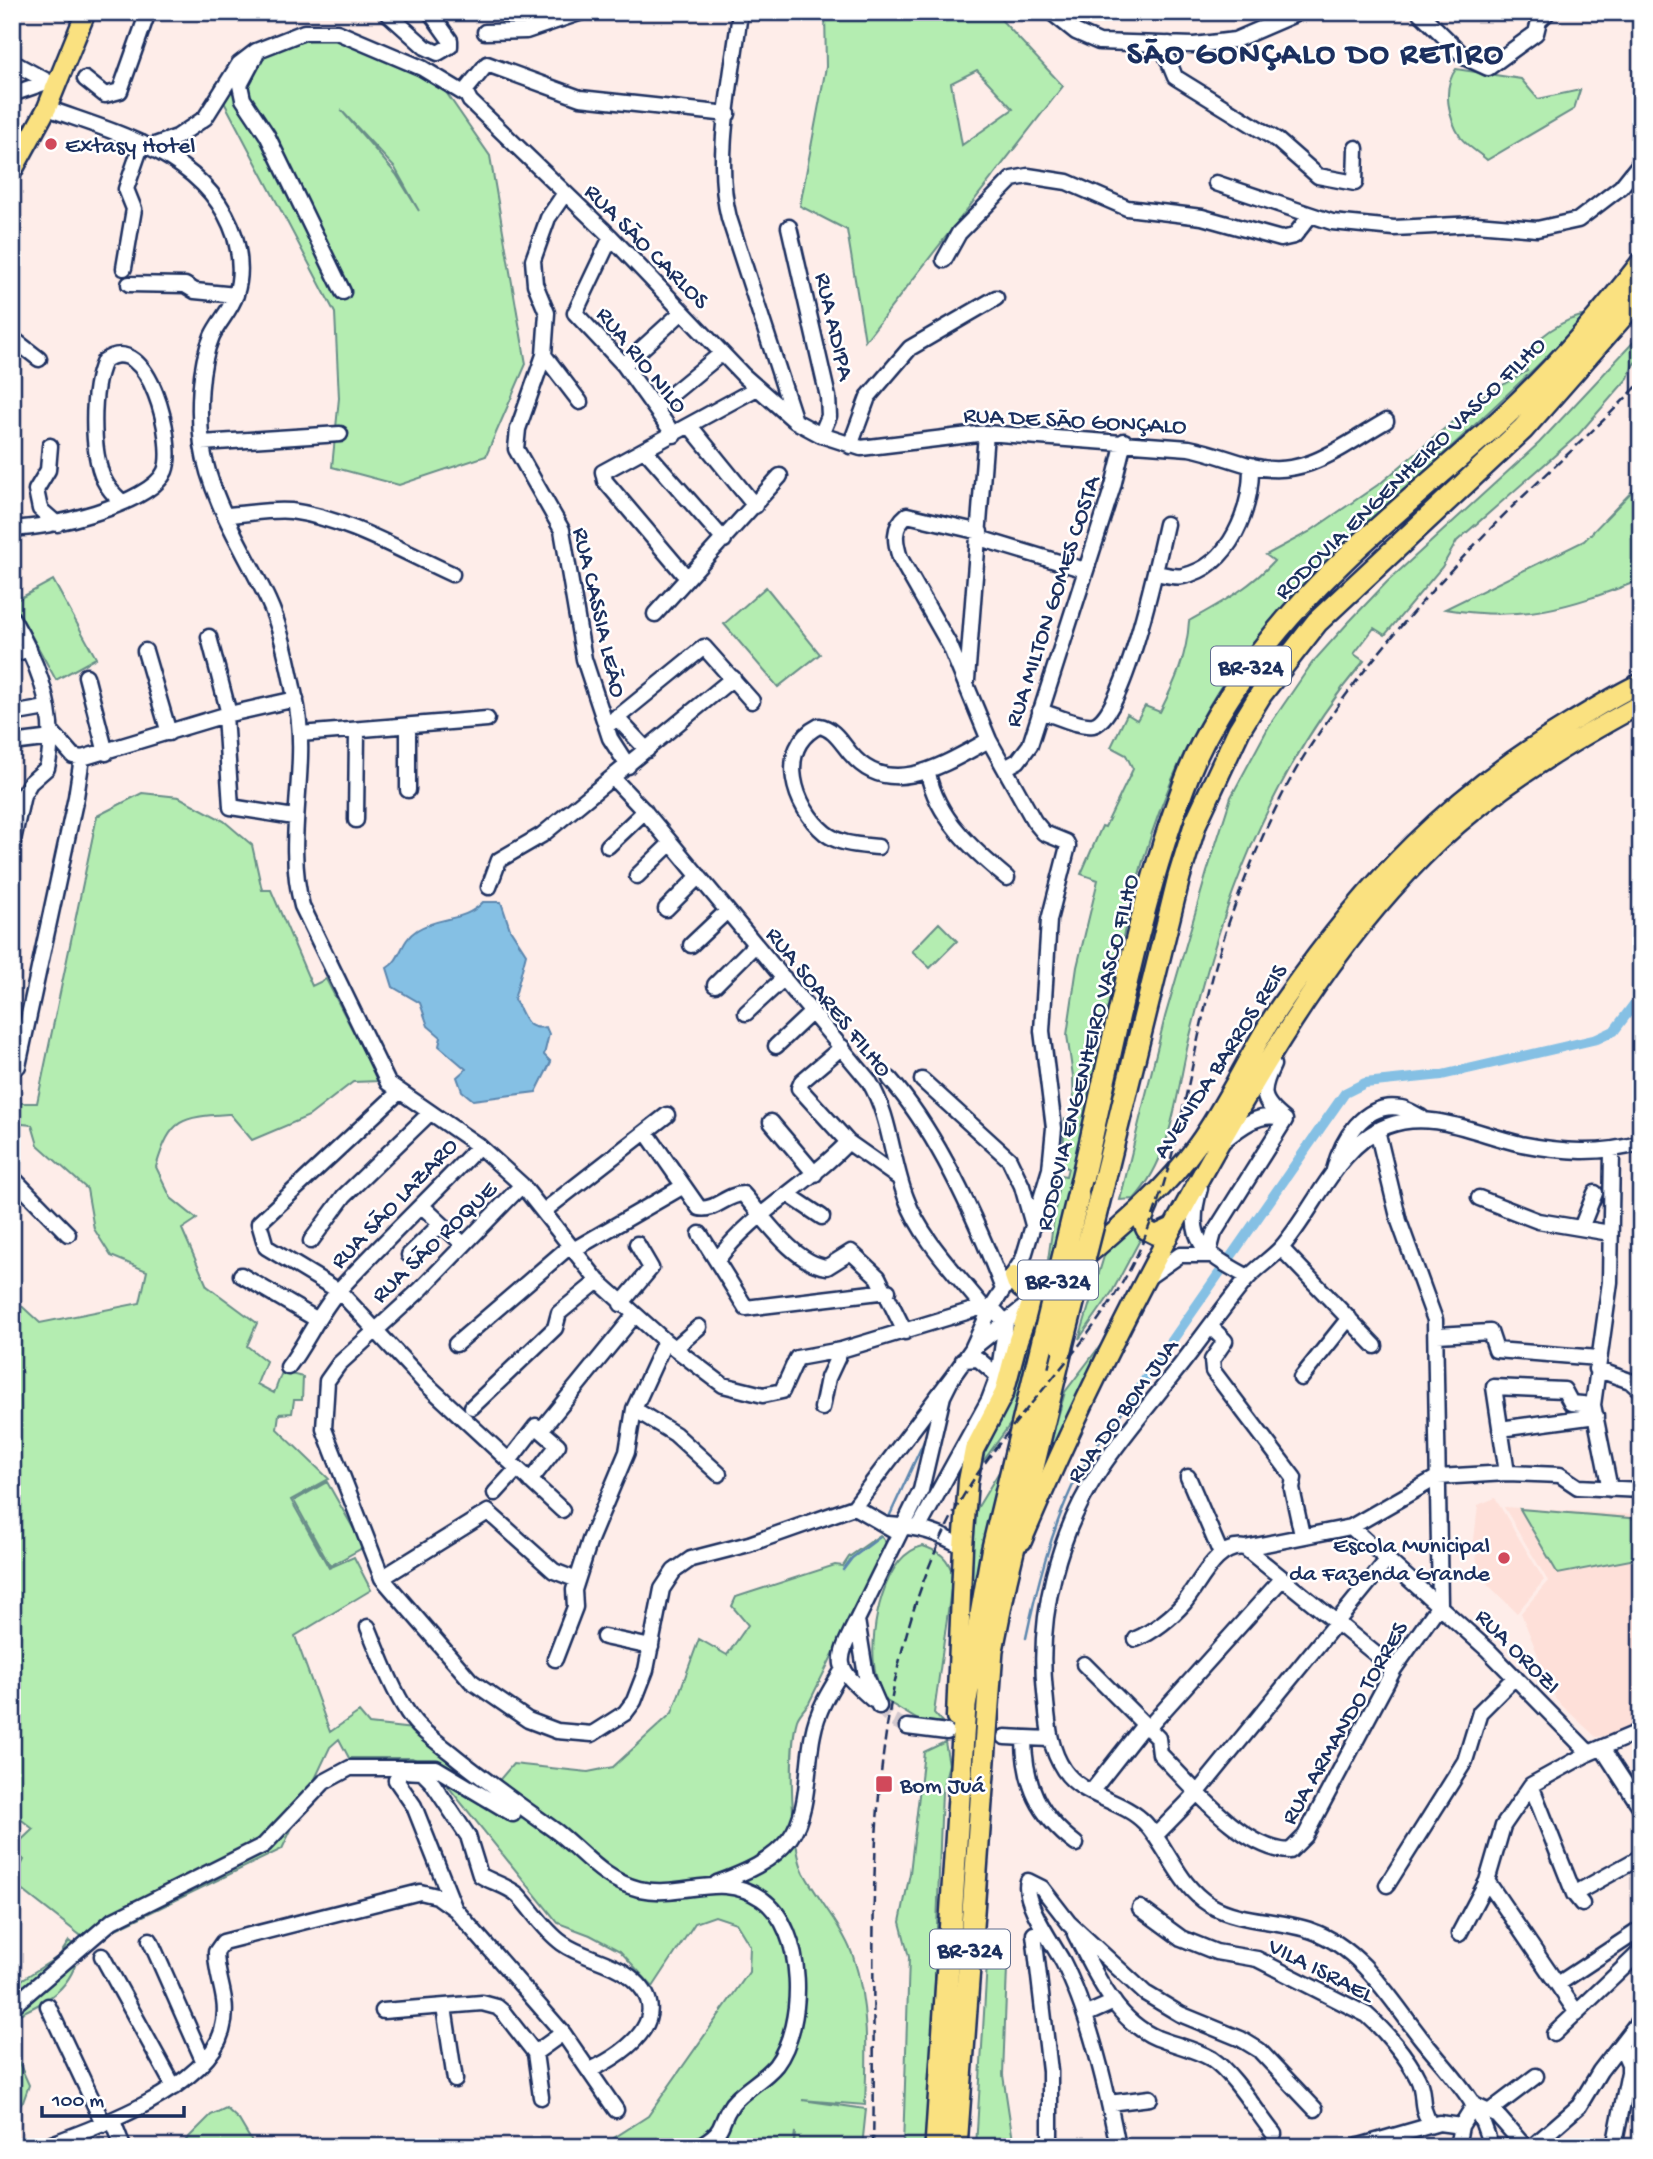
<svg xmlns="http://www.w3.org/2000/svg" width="1653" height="2159" viewBox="0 0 1653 2159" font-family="'Gochi Hand',sans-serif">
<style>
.built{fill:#fee0d9}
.green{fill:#b4edb1;stroke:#688e88;stroke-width:2;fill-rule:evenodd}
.water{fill:#85c0e4;stroke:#5b86ae;stroke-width:2}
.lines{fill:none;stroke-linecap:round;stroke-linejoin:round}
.stream{stroke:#5b86ae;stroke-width:2.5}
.canal{stroke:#85c0e4;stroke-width:10}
.minor-tunnel{stroke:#d1c7cd;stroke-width:14;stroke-dasharray:14 7;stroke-linecap:butt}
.minor-casing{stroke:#1b2f5e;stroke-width:19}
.major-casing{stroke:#1b2f5e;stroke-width:23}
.highway-casing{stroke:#1b2f5e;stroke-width:26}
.minor{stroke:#fff;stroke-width:14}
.major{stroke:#fae180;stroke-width:18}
.highway{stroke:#fae180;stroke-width:21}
.rail{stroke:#1b2f5e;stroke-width:2.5;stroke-dasharray:10 5;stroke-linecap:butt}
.highway-bridge-casing{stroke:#1b2f5e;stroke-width:26;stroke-linecap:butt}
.highway-bridge{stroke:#fae180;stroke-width:21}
.poi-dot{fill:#d1495b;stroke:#fff;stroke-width:2.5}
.labels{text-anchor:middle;stroke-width:5;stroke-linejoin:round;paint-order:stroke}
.shield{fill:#fff;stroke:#5f6d8e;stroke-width:2}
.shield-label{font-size:23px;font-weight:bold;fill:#1b2f5e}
.poi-label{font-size:24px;fill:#1b2f5e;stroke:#fff;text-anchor:start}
.street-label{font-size:24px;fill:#1b2f5e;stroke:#fff}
.district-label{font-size:32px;font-weight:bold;letter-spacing:2px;fill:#1b2f5e;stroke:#fff}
</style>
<rect width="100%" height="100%" fill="#feede9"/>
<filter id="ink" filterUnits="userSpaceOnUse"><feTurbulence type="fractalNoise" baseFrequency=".0143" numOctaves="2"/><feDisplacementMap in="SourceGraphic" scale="14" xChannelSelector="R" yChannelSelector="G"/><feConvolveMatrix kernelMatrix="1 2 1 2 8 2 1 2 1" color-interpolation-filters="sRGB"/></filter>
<g filter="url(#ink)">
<path class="built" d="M1495,1498L1544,1580L1517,1613L1479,1576L1474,1540L1478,1505Z
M1504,1507L1641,1515V1722L1610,1736L1596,1737L1556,1700L1521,1613L1548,1581Z"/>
<path class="green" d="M825,12H994L1063,86L865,341L847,230L800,206L826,67ZM977,70L1013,109L962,145L951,83Z
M333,35L441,85L490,156L526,364L486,456L399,485L332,467L339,398L335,313L215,85L258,51ZM341,110L395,168L419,211L396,174Z
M1456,69L1521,79L1538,99L1580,90L1574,109L1487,160C1479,153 1467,146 1461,138C1448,118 1442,88 1456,69Z
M1589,315C1520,385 1447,450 1376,517C1320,570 1263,623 1220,688C1140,811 1118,960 1089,1101C1078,1154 1066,1208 1054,1261L1048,1260L1060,1175L1066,1176L1068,1168L1062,1166L1065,1119L1074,1117L1073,1076L1067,1035L1077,967L1098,880L1081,874L1102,826L1105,827L1133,769L1126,755L1111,747L1127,714L1137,720L1145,706L1160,712C1175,682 1187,656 1189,621C1219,604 1250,588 1274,561L1266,555L1309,532L1382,482L1480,398L1527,371L1522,361C1533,339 1564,317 1589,315Z
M1641,334V356L1633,365L1628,378L1578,435L1457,541L1442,567L1385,635L1374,628L1354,654L1364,661C1291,747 1243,851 1211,958C1203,985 1196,1012 1189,1040C1176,1094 1173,1156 1134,1199L1120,1200L1165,1017L1207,872L1231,797L1269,726L1312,663L1347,624L1387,582L1539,443Z
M1641,482V580C1566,608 1525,622 1445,609L1584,541Z
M53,580L96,658L56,680L13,602Z
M766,587L820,654L778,687L724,624Z
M142,793L179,797L224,821L252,845L262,890H271L312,986L326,979L379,1081L353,1082L309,1116L252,1140L230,1114C181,1117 171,1117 156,1167L171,1198L197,1219L182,1229L207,1286L257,1323L247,1346L266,1361L257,1384L274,1393L282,1372L303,1377L302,1400H294L292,1413L279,1414L277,1429L329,1479L291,1500L329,1568L354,1557L371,1590L295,1636L330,1732L359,1712L369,1724L413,1729L490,1791L513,1764L588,1772L613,1767L672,1713L699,1639L727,1655L748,1625L732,1606L736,1597L835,1565L843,1566L849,1557L880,1535L887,1544L809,1703C805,1708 799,1714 797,1720C788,1749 791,1847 804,1873C819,1901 842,1926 853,1956C869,2003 867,2056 865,2105L802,2100L866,2109L862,2147H794L795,2132L793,2147H600L648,2116L749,1972L750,1946L736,1923L715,1916L695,1923L653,1987L620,1951L590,1935L558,1923L434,1769L412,1758H349L339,1739L330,1747L282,1849L89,1942L12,1882L24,1860L12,1849L33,1829L12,1812V1297L40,1323L140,1303L147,1271L111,1256L94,1229L87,1189L38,1145L32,1125L13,1123L12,1103H37L97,816Z
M939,923L957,941L930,968L912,951Z
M1136,1226L1142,1236L1112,1292L1079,1339L1105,1253Z
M1039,1313L1016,1416L974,1474C978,1425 976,1390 1005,1347C1015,1332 1021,1322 1039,1313Z
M1106,1338L1047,1473L1043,1471L1065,1392Z
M1005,1462L967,1632L973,1515Z
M327,1482L364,1547L330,1566L294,1501Z
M1520,1509L1641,1519V1558L1558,1574Z
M923,1546C940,1552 948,1557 953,1575L934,1713L943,1723L918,1720L885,1700C880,1689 875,1677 874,1664C870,1630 883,1555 923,1546Z
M945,1742L949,1764L942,1791L929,2147H903L909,1957L900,1922L910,1873L924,1752Z
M69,1941L79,1949C74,1988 46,2003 12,2017V1986L59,1956Z
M987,1963L1007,1968L1003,2075L1014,2147H976Z
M12,2047L29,2085L23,2102L12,2109Z
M226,2108L239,2120L255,2147H179L211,2115Z"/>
<path class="water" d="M483,902H501L510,929L526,954L514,1000C526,1014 523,1031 546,1027L549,1034L544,1055L551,1062L536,1092L473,1100L462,1091L457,1077L466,1069L439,1046L441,1037L428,1026L420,1003L393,987L387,968C402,959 400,941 417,930C439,916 465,922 483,902Z"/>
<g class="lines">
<path class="stream" d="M889,1517L926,1437
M843,1570L852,1558L880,1537
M1026,1638C1037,1586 1050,1535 1072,1487C1087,1456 1110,1429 1130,1401"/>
<path class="canal" d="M1130,1401L1345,1093L1365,1083L1442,1075L1597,1039L1614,1031L1641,995"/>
<path class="minor-tunnel" d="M879,1706L892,1720L907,1727"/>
<g class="minor-casing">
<path id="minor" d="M386,12L425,47L438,53L450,46V40L430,12
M740,12C733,75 713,156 729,218L795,421L821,435L861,448L986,433L1189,448C1211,452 1230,460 1252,466C1305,480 1343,445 1386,421
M1051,12L1076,32L1099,42L1194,45L1235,40L1300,12
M1419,12L1466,58L1488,68L1536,33L1539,21L1548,12
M485,32L526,31L582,12
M1169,44L1166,55L1175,77L1277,140L1318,176L1355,183L1356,148
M256,55L240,85L243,99L267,135L343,292
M12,62L56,86
M85,79L105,95L120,91L148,12
M12,94L47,82
M47,108C118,134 209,155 235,237C240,255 242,276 236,294C231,310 219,321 212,336C199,366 198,412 202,445C210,500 245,551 268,600C282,630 288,664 295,697C311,766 283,835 302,906L388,1083L479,1146L522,1185L598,1281L665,1341L723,1385L763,1395L782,1391L797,1358L841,1350L983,1307
M728,114L580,98L487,64L465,91L470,101L611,237L744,376L794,420
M149,147L177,137L205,118L239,64L256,51L304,32H337L422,68L465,94
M1216,183L1332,222L1394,228L1476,224L1537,229L1578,220L1621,187L1641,162
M565,193L548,218L533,260L535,284L547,313L544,355L580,402
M789,227L828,397L829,416L821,435
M611,237L575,313L624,365L674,435
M944,260L959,233L1012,179L1028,176L1067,182L1127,208L1202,217L1281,239L1294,236L1310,216
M124,268L134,209L126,189L142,143
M129,284L185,285L195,291L236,295
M12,338L39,359
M544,355L518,429L516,449L562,530L584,659L610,738L628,766
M624,365L682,312
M655,408L722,353
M690,426L755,506
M202,443L340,434
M50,446L48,470L36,490L40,509L57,524
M850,446L868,397L910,348L996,298
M645,450L724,540
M227,515C247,514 271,509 291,511C348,519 401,551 452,574
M12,528C45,530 151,504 165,471C176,444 149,328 104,361C91,389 91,452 104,480C108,488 114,495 121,501
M979,538L1085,570
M1155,573C1164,574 1174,578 1183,576C1231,566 1252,508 1251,465
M688,575L682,572L605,481L603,472L757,388
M655,614L780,476
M12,618C38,662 59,717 47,768L30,783L23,795L12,845
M209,637L229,714
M145,651L169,733
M12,655L29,649
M86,676L106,753
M967,680L986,433
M1040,711C1055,715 1078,727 1093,725C1124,720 1159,555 1166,524
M12,714L46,708
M225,715L231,807L294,817
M616,717L647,750
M607,726L704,647L752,701
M52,732L73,756L82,758
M300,734L487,719
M12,743L52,738
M1007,767L1018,761L1030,745L1113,486L1124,441
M928,773C937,818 973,850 1007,878
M613,778L646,813L869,1081C891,1118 891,1159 906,1198C921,1239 956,1273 983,1307L997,1313L1006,1323L998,1376L989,1400L919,1527
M408,790V728
M356,820L357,731
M608,846L645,811
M878,847C860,845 840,845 825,833C794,808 775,748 819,726C834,728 842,744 851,754C890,801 948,762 989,740
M637,876L671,843
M489,887L499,860L542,835L733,678
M666,909L699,876
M691,945L727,911
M715,985L755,945
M746,1013L784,978
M776,1046L812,1012
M842,1047L802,1081L799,1088L848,1142L899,1178
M1273,1065C1260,1092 1260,1100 1285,1120
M18,1066L76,797L82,758L225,715L296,699
M890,1079C939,1135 977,1221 1003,1289
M922,1080L1009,1159L1022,1186L1033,1225
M399,1092L259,1223L266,1247L339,1291L423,1381L562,1510
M771,1122L815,1174
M1377,1130L1399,1221L1435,1320L1440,1604
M646,1132L699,1208C714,1212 727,1194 743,1194C763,1216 794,1264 827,1267L851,1252L878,1277L905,1332
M1222,1142C1238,1129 1259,1111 1281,1118
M1334,1170C1341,1141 1364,1101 1401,1108C1407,1109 1415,1114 1421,1117
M12,1177L68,1234
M522,1185L421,1289L339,1364L327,1381L324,1429L382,1578L471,1681L528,1720L557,1731L592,1734L625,1713L634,1701L646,1670L662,1589L674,1571L691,1559L749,1544L854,1507L953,1376
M1200,1188C1184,1243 1205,1253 1248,1277
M789,1195L822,1217
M1479,1198L1538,1221L1610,1233
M422,1206L463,1244
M545,1210L667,1115
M1581,1228L1595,1193
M700,1234L746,1308L888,1291
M311,1241L344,1196L430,1113
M1281,1248L1375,1346
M573,1250L682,1187
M409,1255L441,1224
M1208,1255L1214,1233L1285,1120
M718,1259C753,1212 808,1185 848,1142
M241,1275L316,1319
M1150,1276L1180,1255H1208
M621,1304L651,1268L637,1244
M1211,1327L1225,1341L1212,1360L1213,1371L1294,1478L1292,1489L1302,1535
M1437,1335L1490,1332L1496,1350L1598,1358
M456,1344L570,1246
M675,1348L699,1327
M972,1349L990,1310L1023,1259L1050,1169L1054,1128L1042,1031L1049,920L1068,846L1066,842L1044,833L1034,821L989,740L950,646L900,558C895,542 892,527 907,515L980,532
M963,1360L978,1359L998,1376
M288,1367C307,1342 318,1314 339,1290C384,1241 433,1195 479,1146
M1596,1369L1630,1381L1641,1391
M1301,1378L1349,1318
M472,1407L555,1328L559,1313L598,1281
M822,1408L828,1378L841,1350
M634,1409L675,1434L719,1474
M1500,1429L1596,1416
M541,1430L634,1316
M509,1461L536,1426L558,1445L530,1481
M1507,1473L1494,1387L1564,1390L1571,1403L1593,1405
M1188,1477L1221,1554
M1610,1489L1593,1405L1610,1282L1612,1151
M495,1493L517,1469
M854,1507L894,1530
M889,1525C918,1527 938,1532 963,1547
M1351,1527L1488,1650L1589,1753
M1245,1548L1394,1669
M382,1578L488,1512L554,1571L577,1580
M857,1620C834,1666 835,1666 873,1700
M368,1627C380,1656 391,1687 408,1713C419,1730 436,1741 451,1753C485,1781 521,1806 557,1832C584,1853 603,1880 639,1889C683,1899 720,1870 762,1899C806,1930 806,2025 776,2065C764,2080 744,2089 732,2104C716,2127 729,2129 697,2147
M604,1637L651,1647
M1136,1639C1153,1632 1172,1617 1184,1603C1200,1584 1216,1543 1245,1548L1351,1527L1438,1477L1507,1473L1560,1475L1578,1487L1641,1490
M555,1659L575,1607L574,1590L590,1540L627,1452L634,1409L665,1341
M1084,1664L1158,1738L1160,1754C1192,1786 1243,1850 1290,1851L1305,1836L1394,1669L1440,1604
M879,1706L866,1676L857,1620L921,1490L943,1396L953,1376L972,1349L1032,1301
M907,1727L947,1732
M1147,1729L1281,1580
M1005,1737L1050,1739
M1024,1738C1024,1784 1039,1816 1076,1844
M1602,1748L1641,1808
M1531,1785L1574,1894L1582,1904
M1091,1792L1143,1726
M1155,1836L1198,1792L1388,1559
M1487,1881L1577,2013
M717,1883C744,1873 772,1862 790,1838C810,1811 806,1766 813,1734C817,1711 830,1690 842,1671
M1387,1885L1465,1761L1480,1712L1515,1677
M1574,1894L1641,1857
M454,1907L414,1806L396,1780L402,1771L422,1772L431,1781L468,1836L480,1875C491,1882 508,1886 518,1895C533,1911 544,1930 562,1943C581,1957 606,1960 625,1973C681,2011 630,2052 590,2070
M1140,1908L1181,1938L1216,1952L1257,1959L1367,2015C1385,2031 1407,2056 1418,2079C1426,2095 1418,2105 1431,2125
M1034,1934L1050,2071V2147
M1075,1934C1095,1972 1114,2020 1157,2038C1175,2045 1195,2049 1212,2059C1234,2074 1257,2113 1274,2134
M1459,1934L1487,1881L1503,1826L1531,1785L1589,1753L1641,1731
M150,1940L203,2060
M102,1956L174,2087
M1558,1984L1641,1929
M48,2006L104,2125
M12,2007L112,1921L264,1845L324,1782L350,1768H436L513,1814
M444,2007L455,2080
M383,2011L482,2003L497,2007L503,2012L535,2053L541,2097
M1087,2014L1114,2002
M563,2033L616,2110
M1554,2034L1641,1951
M1109,2103L1150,2098
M1474,2105L1498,2116L1525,2147
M1490,2111L1536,2076
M113,2121L123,2147
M43,2147C93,2129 206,2089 222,2031C231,2000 216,1981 216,1952L223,1942L420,1892L437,1896L455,1909L563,2033L535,2053
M1118,2147C1107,2090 1089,2013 1063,1962C1053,1944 1021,1899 1028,1881L1042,1888L1069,1923L1145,1993L1180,2014L1241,2039L1259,2050L1315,2109
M1356,2147L1439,2123L1461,2126L1474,2105
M1457,2147L1461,2126
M1490,2147C1483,2104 1447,2071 1421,2038C1391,2000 1361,1948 1312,1931C1279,1919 1241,1923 1210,1905C1178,1885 1169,1849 1145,1823C1122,1799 1083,1798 1064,1770C1048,1746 1048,1720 1045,1692C1037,1616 1058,1532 1101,1468C1124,1434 1151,1403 1176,1371C1200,1341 1221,1310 1245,1281C1256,1268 1270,1260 1281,1248C1315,1210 1337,1145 1387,1126C1432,1109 1476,1134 1521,1144C1562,1152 1600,1155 1641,1143
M1532,2147L1579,2106L1600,2071L1641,2018
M1614,2147L1629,2072V2064L1621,2046"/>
</g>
<g class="major-casing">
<path id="major" d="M12,172L47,108L86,12
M1149,1205L1142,1221L1146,1230L1156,1235L1171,1228
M1082,1260C1124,1224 1165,1190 1198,1144C1231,1098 1252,1045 1285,999C1366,883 1450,795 1572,722C1594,709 1617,694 1641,683
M1014,1276C1018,1292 1031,1297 1045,1290
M1022,1541C1080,1404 1146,1273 1219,1144C1281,1035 1346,929 1438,842C1497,786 1569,743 1641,704
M956,1717L963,1547L968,1481L974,1450L1004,1393L1018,1340L1032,1301L1061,1278"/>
</g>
<g class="highway-casing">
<path id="highway" d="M1103,1185L1179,877L1196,822L1239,730L1261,694L1317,622L1523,429L1641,295
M1078,1196C1112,1055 1136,906 1190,770C1207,728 1235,686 1262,650C1331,560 1423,492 1506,415C1555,369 1600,317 1641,264
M936,2147L965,1706L992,1552L1037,1365
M956,2147L992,1650L1006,1580L1062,1346"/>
</g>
<use href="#minor" class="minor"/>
<use href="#major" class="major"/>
<use href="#highway" class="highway"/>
<path class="rail" d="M873,2147C878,1933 851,1703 957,1507C1007,1416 1092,1350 1137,1255C1188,1145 1192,1020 1234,908C1255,852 1279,794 1311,745C1362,667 1426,595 1490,529C1539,479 1593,433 1641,382"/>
<g class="highway-bridge-casing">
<path id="highway-bridge" d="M1062,1346L1103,1185
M1037,1365L1078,1196"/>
</g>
<use href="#highway-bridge" class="highway-bridge"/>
</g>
</g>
<g class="poi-dot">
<circle cx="51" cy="144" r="7"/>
<circle cx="1504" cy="1558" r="7"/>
<rect x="875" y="1775" width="18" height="18" rx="3.5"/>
</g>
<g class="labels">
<g class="shield">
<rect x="1211" y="646.5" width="80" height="39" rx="5"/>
<rect x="1018" y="1260.5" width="80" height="39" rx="5"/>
<rect x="930" y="1929.5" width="80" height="39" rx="5"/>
</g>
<g class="shield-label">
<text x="1251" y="674">BR-324</text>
<text x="1058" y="1288">BR-324</text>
<text x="970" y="1957">BR-324</text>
</g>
<g class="poi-label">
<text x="65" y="152">Extasy Hotel</text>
<text x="1490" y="1552" text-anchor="end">Escola Municipal<tspan x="1490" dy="28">da Fazenda Grande</tspan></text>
<text x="900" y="1792">Bom Juá</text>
</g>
<g class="street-label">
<text transform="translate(648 245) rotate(45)" y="8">RUA SÃO CARLOS</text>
<text transform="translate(836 326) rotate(77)" y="8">RUA ADIPA</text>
<text transform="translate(643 359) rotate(51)" y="8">RUA RIO NILO</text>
<text transform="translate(1075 419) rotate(3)" y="8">RUA DE SÃO GONÇALO</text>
<text transform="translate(1409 467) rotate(-44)" y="8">RODOVIA ENGENHEIRO VASCO FILHO</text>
<text transform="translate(1051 601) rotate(-72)" y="8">RUA MILTON GOMES COSTA</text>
<text transform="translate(601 612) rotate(77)" y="8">RUA CASSIA LEÃO</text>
<text transform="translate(830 1001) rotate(51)" y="8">RUA SOARES FILHO</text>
<text transform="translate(1086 1052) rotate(-76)" y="8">RODOVIA ENGENHEIRO VASCO FILHO</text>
<text transform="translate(1219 1060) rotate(-57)" y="8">AVENIDA BARROS REIS</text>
<text transform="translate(393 1202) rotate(-46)" y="8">RUA SÃO LAZARO</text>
<text transform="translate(433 1241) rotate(-44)" y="8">RUA SÃO ROQUE</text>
<text transform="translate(1121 1410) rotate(-54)" y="8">RUA DO BOM JUA</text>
<text transform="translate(1519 1650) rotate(45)" y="8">RUA OROZI</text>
<text transform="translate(1343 1722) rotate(-60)" y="8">RUA ARMANDO TORRES</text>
<text transform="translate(1322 1969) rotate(27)" y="8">VILA ISRAEL</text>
</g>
<g class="district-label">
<text x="1316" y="62">SÃO GONÇALO DO RETIRO</text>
</g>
</g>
<rect width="1653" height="2159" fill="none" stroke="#fff" stroke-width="42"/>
<rect x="21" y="21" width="1611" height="2117" fill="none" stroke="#1b2f5e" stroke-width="2.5" filter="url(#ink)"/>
<path d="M42 2106v10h142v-10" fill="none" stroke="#1b2f5e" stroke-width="3.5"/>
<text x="52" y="2106" font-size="21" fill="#1b2f5e" stroke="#ffffff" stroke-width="5" paint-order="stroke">100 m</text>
</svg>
